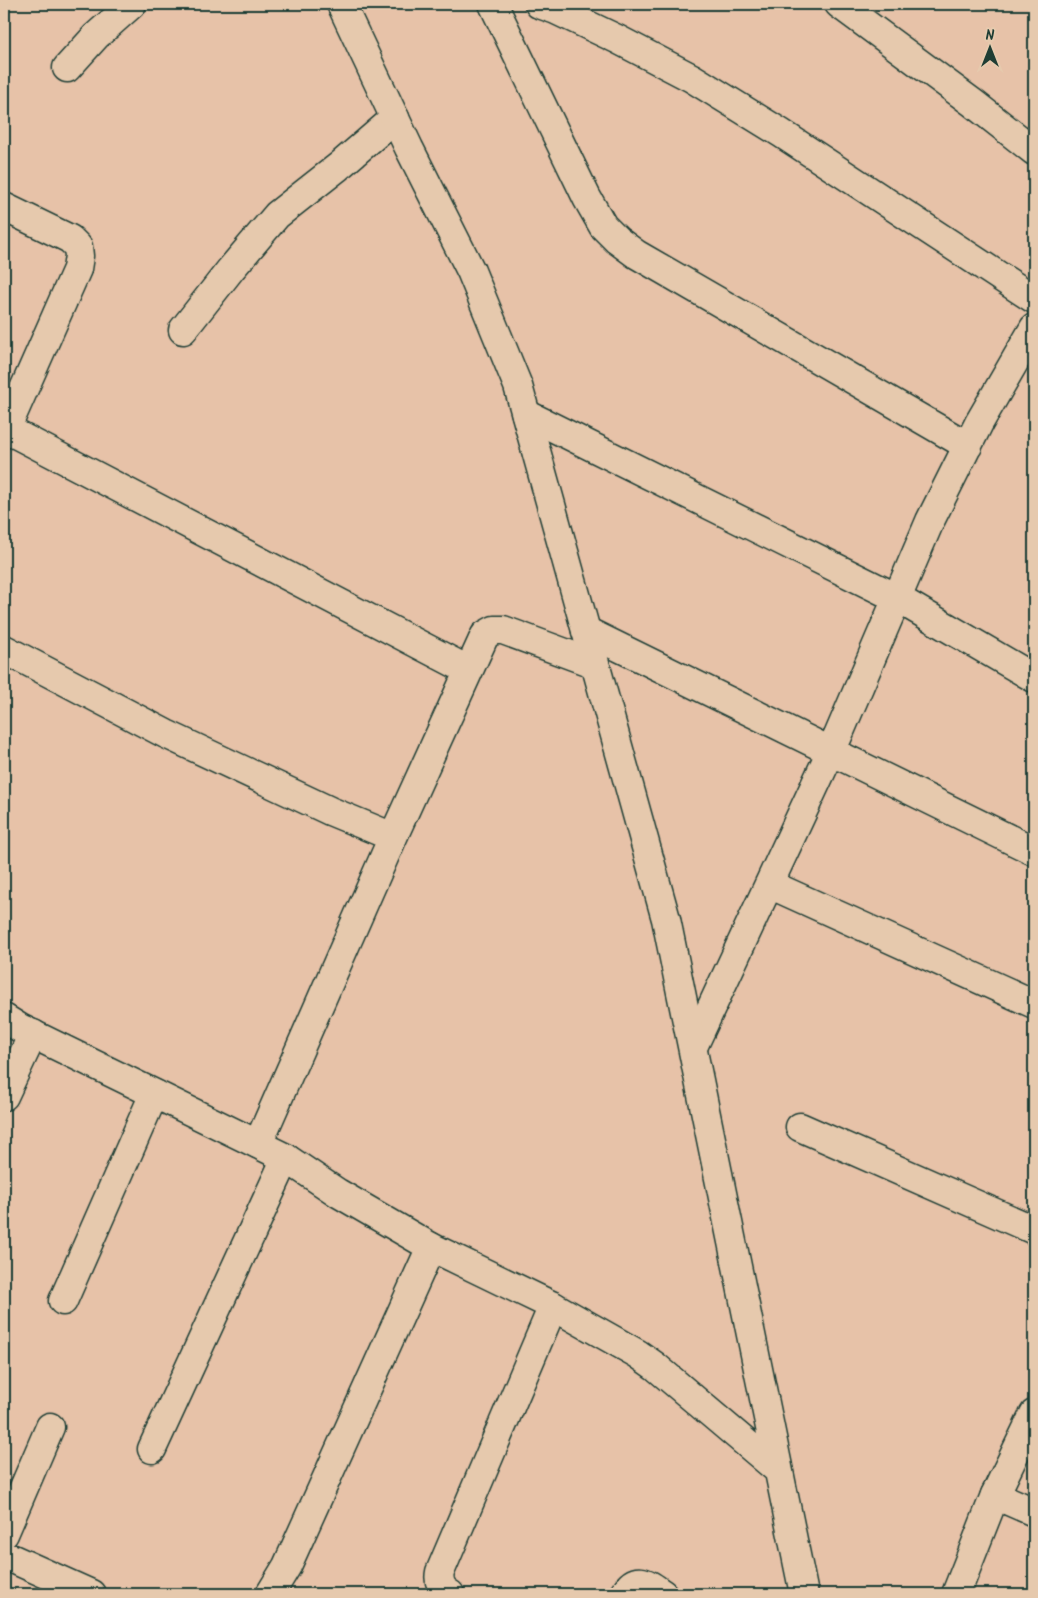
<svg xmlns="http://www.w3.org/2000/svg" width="1038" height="1598" viewBox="0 0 1038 1598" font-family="Kalam,sans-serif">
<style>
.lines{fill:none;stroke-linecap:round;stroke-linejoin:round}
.street-casing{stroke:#1f3d34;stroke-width:31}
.secondary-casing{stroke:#1f3d34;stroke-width:31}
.street{stroke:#e6c9ad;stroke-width:28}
.secondary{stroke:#e6c9ad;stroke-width:28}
</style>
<rect width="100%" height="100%" fill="#e7c2a8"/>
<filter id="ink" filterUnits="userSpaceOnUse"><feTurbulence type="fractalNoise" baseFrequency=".02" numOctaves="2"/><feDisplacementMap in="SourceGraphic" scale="10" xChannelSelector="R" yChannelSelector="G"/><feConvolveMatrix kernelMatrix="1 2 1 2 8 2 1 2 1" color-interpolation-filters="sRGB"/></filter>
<g filter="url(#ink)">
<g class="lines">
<g class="street-casing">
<path id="street" d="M493,4L587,198L603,226L617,240L636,254L968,446
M539,4L556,10L617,39L692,78L781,133L1034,299
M839,4L973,103L1034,151
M67,68L96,36L132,4
M4,207L70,239L78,247L79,256L77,269L4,434
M183,330L231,269L277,215L338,167L395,118
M526,414L897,598L1034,678
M6,429L468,670
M586,631L1034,851
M4,649L166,734L330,811L393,837
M769,884L1034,1004
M693,1047L838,736L930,521L979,423L1034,328
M4,1096L33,1034
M800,1127L1034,1230
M258,1144L393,837L485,635L494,630H503L595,664
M63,1301L154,1094
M152,1449L286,1158
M995,1495L1034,1414
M4,1534L50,1427
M4,1555L91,1594
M270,1594L287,1566L431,1247
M450,1594C441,1589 438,1581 440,1572L553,1306
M624,1594C636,1573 647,1583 663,1594"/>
</g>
<g class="secondary-casing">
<path id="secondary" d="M341,4L409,148L471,271L518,386L666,919L804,1594
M4,1018L20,1028L286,1158L338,1193L431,1247L553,1306L638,1354L655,1366L778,1470
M956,1594L995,1495L1034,1512"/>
</g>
<use href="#street" class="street"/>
<use href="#secondary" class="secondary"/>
</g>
</g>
<rect width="1038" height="1598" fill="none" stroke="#e6c9ad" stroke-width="20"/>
<rect x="10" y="10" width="1018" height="1578" fill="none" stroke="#1f3d34" stroke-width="2" filter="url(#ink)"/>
<g transform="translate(990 48)" stroke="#e6c9ad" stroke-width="4" paint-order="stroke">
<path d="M0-4L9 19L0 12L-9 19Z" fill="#1f3d34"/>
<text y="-8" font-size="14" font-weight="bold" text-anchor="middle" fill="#1f3d34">N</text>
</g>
</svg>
